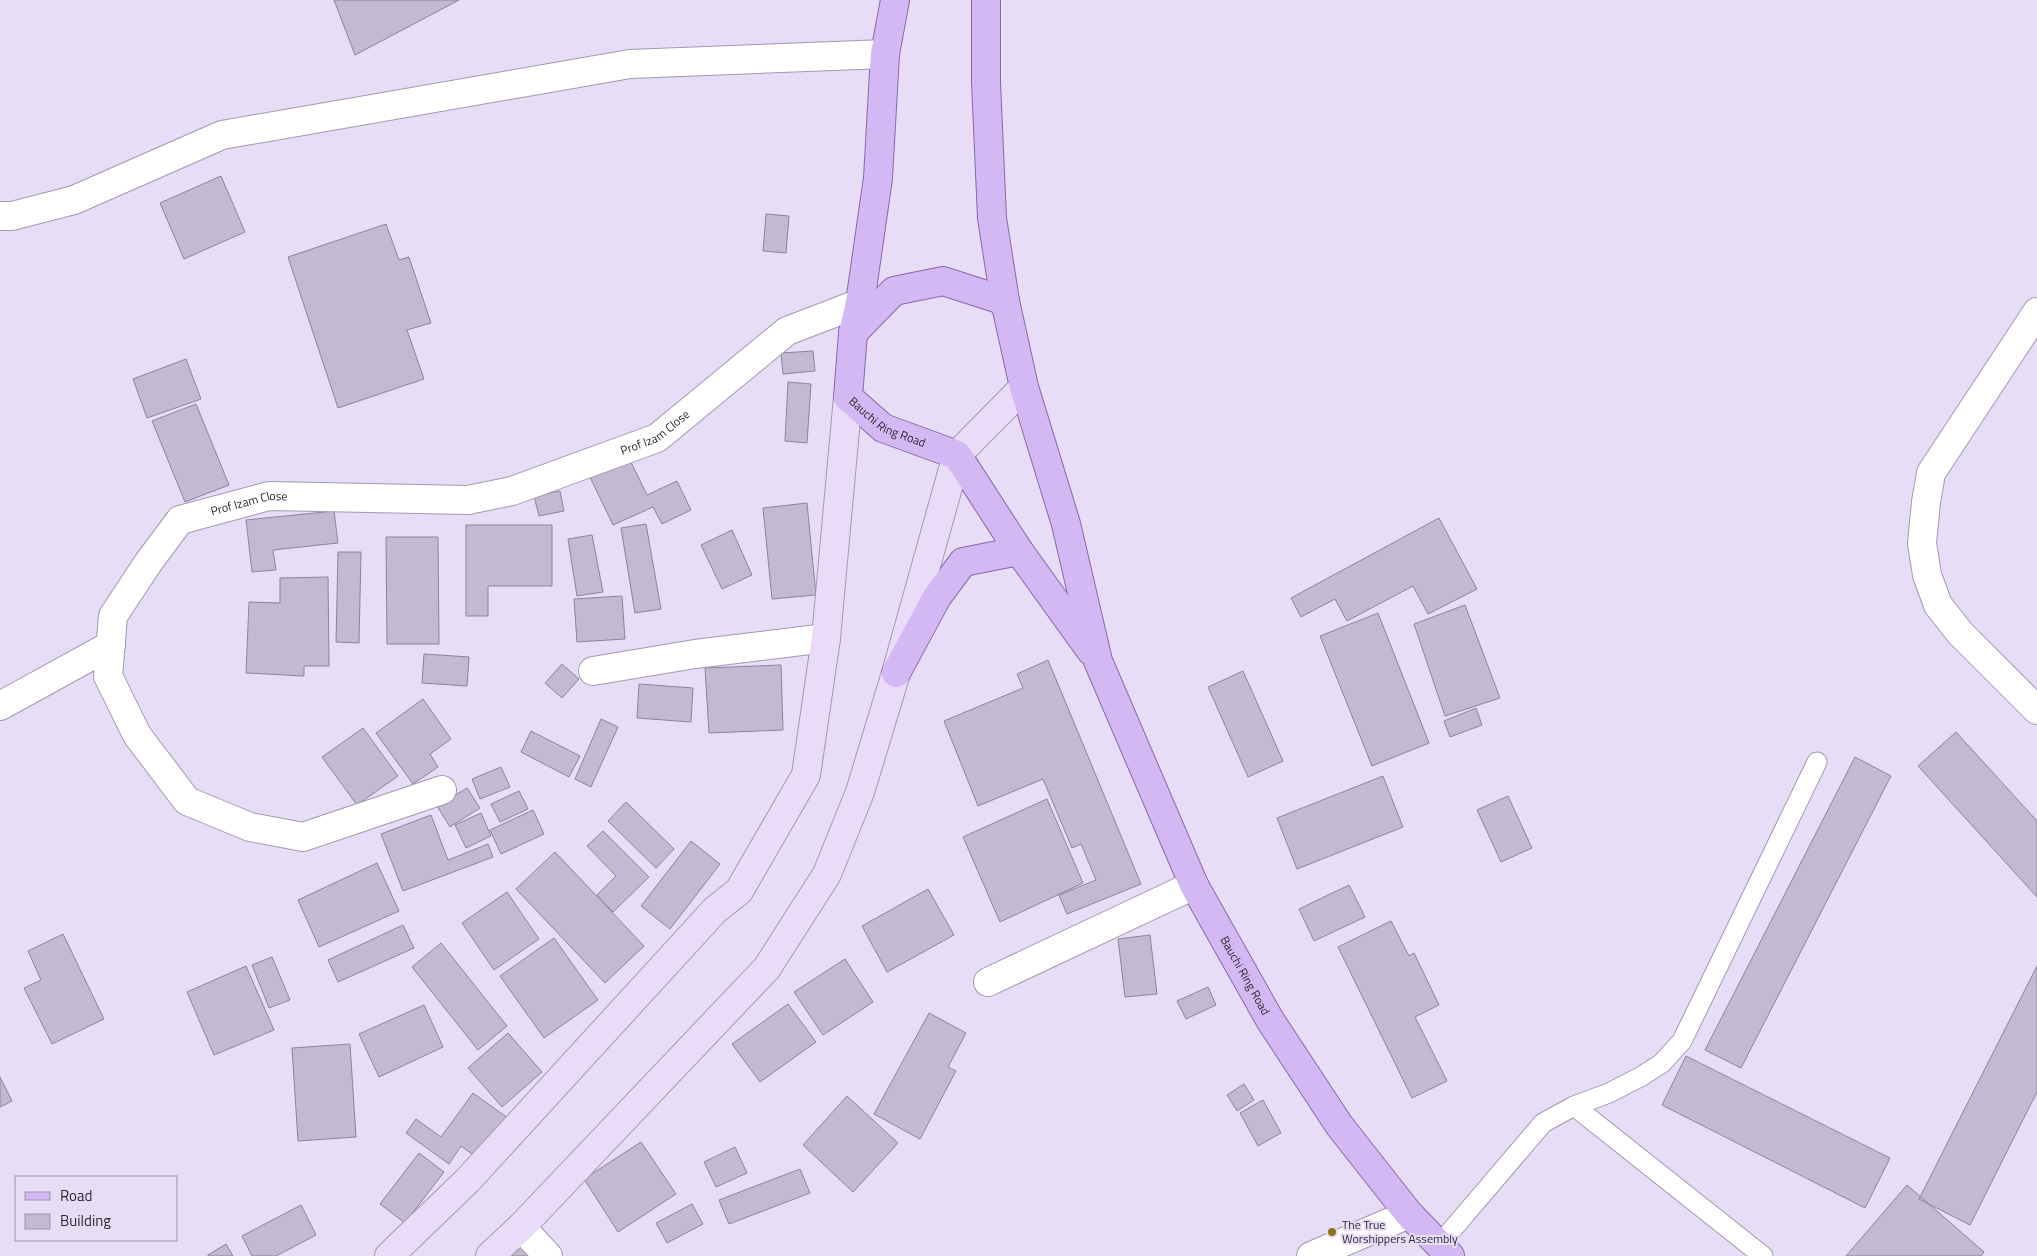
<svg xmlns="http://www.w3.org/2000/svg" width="2037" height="1256" viewBox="0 0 2037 1256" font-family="'Titillium Web',sans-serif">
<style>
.building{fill:#c3b9d2;stroke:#8d839a}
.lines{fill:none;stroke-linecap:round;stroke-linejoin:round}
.service-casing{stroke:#a298b0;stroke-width:21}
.minor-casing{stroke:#a298b0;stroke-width:30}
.secondary-casing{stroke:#a298b0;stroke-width:30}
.primary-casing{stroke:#8868ac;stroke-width:30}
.service{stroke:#fff;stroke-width:19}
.minor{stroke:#fff;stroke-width:28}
.secondary{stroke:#eadcf9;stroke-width:28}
.primary{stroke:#d4b8f4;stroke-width:28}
.poi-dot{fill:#8c761a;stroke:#e8ddf6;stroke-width:2}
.labels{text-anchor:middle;stroke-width:4;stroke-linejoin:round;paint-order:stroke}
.street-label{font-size:12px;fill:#2e2a34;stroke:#e8ddf6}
.poi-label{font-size:12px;fill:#2e2a34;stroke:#e8ddf6;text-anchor:start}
</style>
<rect width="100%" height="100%" fill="#e8ddf6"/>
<path class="building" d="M334,0H459L355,55Z
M221,176L245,232L184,259L160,203Z
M766,214L789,216L786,253L763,251Z
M386,224L399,260L409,257L431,323L407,330L424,379L338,408L288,257Z
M813,351L815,371L783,374L781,353Z
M186,359L201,399L147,418L133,379Z
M788,382L811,384L807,443L785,441Z
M196,404L229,485L185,502L152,421Z
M628,456L647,495L677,481L691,510L662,524L653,507L613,525L589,475Z
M560,491L564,511L539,516L534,496Z
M807,503L816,595L772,599L763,508Z
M334,511L338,543L273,550L276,570L252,572L246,520Z
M1439,518L1477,589L1428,614L1413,586L1347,621L1335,599L1301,617L1291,598Z
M646,524L661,609L635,613L621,528Z
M466,525H552V586H488V616H466Z
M732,530L752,575L722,589L701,545Z
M592,535L603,592L577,596L568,539Z
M386,537H438L439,644H387Z
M338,552H361L359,643L336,642Z
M328,577L329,666H304V676L246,673L249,602L280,603V578Z
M622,596L625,639L577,642L574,599Z
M1465,605L1500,698L1445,716L1414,624Z
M1378,613L1429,743L1372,766L1320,636Z
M424,654L469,657L467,686L422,683Z
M1048,660L1141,884L1067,914L1059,895L1096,880L1081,844L1072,848L1043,779L978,806L944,721L1023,688L1017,674Z
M562,664L579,679L562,698L545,683Z
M781,665L783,730L709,733L705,668Z
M1243,671L1283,761L1248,777L1208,687Z
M639,684L693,688L691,722L637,718Z
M423,699L451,739L430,754L438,767L413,784L376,733Z
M1476,708L1482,725L1450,737L1444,721Z
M601,719L618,727L591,787L575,779Z
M363,728L398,776L357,805L322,757Z
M531,731L580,756L569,777L521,752Z
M1956,732L2037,821V897L1918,766Z
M1855,757L1891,776L1741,1068L1705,1050Z
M501,767L510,787L480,799L472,779Z
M1383,776L1403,827L1297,869L1277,818Z
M467,788L480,808L450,827L437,806Z
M519,791L528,809L500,822L491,804Z
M1508,796L1532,848L1501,862L1477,810Z
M1047,799L1083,883L1000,922L963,837Z
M626,802L674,849L656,868L608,821Z
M533,810L544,834L501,854L490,830Z
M481,813L491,836L466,848L455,825Z
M431,815L448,860L488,844L493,857L403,891L381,834Z
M603,831L649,877L613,912L597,895L616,876L587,846Z
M691,841L720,864L670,929L641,906Z
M555,852L644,946L605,983L516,889Z
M377,863L399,911L319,947L298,900Z
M1349,885L1365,917L1314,941L1299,909Z
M928,889L954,935L887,972L862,926Z
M507,892L539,939L494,970L462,923Z
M1391,921L1409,956L1414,953L1439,1005L1415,1017L1447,1081L1412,1098L1338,947Z
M403,925L414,948L338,982L328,960Z
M63,934L104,1019L52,1044L24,988L41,980L28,951Z
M1150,935L1157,994L1125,997L1118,939Z
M554,938L598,1000L544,1038L500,976Z
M441,943L507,1026L478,1050L412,967Z
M272,957L290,1000L269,1008L252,965Z
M845,959L873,1002L823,1035L794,992Z
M246,966L274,1030L214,1055L187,992Z
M2037,966V1092L1970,1225L1919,1199Z
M1208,987L1216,1005L1186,1019L1177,1001Z
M788,1004L816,1042L760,1082L732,1044Z
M424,1005L443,1047L379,1077L359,1034Z
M929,1013L966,1033L948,1067L956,1071L920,1139L874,1114Z
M508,1033L542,1072L502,1107L468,1068Z
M350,1044L356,1137L298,1141L292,1048Z
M1686,1056L1890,1158L1865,1208L1662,1105Z
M0,1077L12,1101L0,1107Z
M1244,1084L1254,1100L1237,1111L1227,1095Z
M473,1093L508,1118L479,1159L461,1146L449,1164L406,1133L416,1119L441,1137Z
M847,1096L898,1143L853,1192L803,1145Z
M1263,1100L1281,1133L1258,1146L1240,1113Z
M641,1142L676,1194L618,1232L584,1179Z
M735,1147L747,1173L716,1187L704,1162Z
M419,1153L444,1172L405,1223L380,1204Z
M800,1169L810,1193L729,1224L719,1200Z
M1907,1185L1984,1252L1981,1256H1846Z
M692,1204L703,1224L667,1243L656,1223Z
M301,1205L316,1235L276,1256H252L242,1236Z
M519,1239L534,1256H501Z
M226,1244L233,1256H208V1255Z"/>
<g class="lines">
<g class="service-casing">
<path id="service" d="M1574,1106L1763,1256
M1439,1245L1543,1123L1574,1106L1609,1093L1642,1076L1662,1063L1682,1041L1817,762"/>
</g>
<g class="minor-casing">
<g id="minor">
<path d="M0,216H12L74,200L222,135L630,64L885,54"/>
<path d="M2037,312L1931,473L1926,502L1922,543L1927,575L1938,605L1960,633L2037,710"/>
<path d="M593,671L695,654L826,638"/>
<path d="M0,706L111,645"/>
<path id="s1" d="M442,790L303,837L250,827L187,801L137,735L108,676L113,616L148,563L180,520L269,496L468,500L512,491L657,438L787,331L860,303"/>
<path d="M988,982L1194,885"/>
<path d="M521,1227L548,1256"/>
<path d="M1311,1256L1409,1214"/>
</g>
</g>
<g class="secondary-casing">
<path id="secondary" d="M389,1256L468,1180L715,910L739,891L806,775L826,638L848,397
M490,1256L521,1227L767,968L827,874L860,792L896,673L957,455L1024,387"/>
</g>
<g class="primary-casing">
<g id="primary">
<path id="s2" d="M895,0L885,54L878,178L860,303L853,333L848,397L883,428L957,455L1019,551L1091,651"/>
<path id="s3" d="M986,0V82L992,218L1005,301L1024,387L1066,524L1098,661L1194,885L1270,1020L1339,1125L1409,1214L1450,1256"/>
<path d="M853,333L894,291L943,281L1005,301"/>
<path d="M896,673L937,597L963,562L1019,551"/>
</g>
</g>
<use href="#service" class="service"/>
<use href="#minor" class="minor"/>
<use href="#secondary" class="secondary"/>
<use href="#primary" class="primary"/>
</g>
<circle class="poi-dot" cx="1332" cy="1232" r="5"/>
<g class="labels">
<g class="street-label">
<text dy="4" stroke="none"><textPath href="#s2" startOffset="448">Bauchi Ring Road</textPath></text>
<text dy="4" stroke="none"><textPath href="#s1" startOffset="1086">Prof Izam Close</textPath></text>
<text dy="4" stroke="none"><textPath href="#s1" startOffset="666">Prof Izam Close</textPath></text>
<text dy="4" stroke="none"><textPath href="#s3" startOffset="1022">Bauchi Ring Road</textPath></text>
</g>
<g class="poi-label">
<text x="1342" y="1229">The True<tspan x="1342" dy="14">Worshippers Assembly</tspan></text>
</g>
</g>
<rect x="15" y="1176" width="162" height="65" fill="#e8ddf6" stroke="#9e95a8"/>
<rect x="25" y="1192" width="25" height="8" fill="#d4b8f4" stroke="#9e95a8"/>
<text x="60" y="1201" font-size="15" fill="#2e2a34">Road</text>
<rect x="25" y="1214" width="25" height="15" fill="#c3b9d2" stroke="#9e95a8"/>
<text x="60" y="1226" font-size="15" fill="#2e2a34">Building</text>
</svg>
